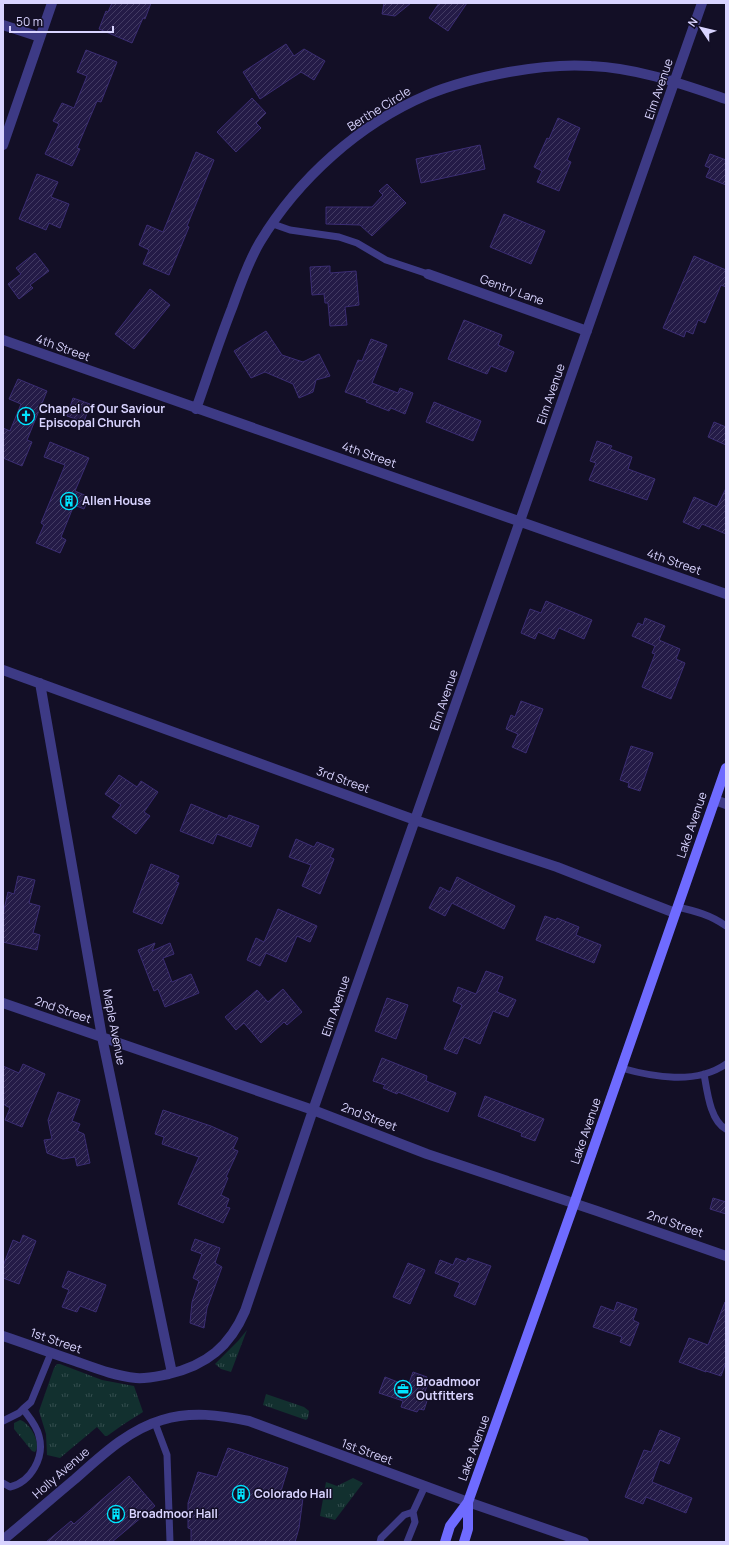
<svg xmlns="http://www.w3.org/2000/svg" width="729" height="1545" viewBox="0 0 729 1545" font-family="Manrope,sans-serif">
<style>
.grass{fill:url(#grass-tufts)}
.building{fill:url(#building-hatch);stroke:#3b2d73}
.lines{fill:none;stroke-linecap:round;stroke-linejoin:round}
.lane{stroke:#3d3a85;stroke-width:7}
.street{stroke:#3d3a85;stroke-width:10}
.secondary{stroke:#6f6bff;stroke-width:10}
.labels{text-anchor:middle;stroke-width:3;stroke-linejoin:round;paint-order:stroke}
.street-label{font-size:12px;fill:#d9d4ff;stroke:#130f26}
.poi-label{font-size:12px;font-weight:bold;fill:#d9d4ff;stroke:#130f26;text-anchor:start}
</style>
<defs>
<pattern id="grass-tufts" width="24" height="20" patternUnits="userSpaceOnUse"><rect width="24" height="20" fill="#12302f"/><path d="M3 7l-1-3M5 7V3M7 7l1-3M15 17l-1-3M17 17v-4M19 17l1-3" fill="none" stroke="#344d4e"/></pattern>
<pattern id="building-hatch" width="6" height="6" patternUnits="userSpaceOnUse"><rect width="6" height="6" fill="#241b47"/><path d="M-1 1l2-2M0 6l6-6M5 7l2-2" fill="none" stroke="#433b63"/></pattern>
</defs>
<rect width="100%" height="100%" fill="#130f26"/>
<path class="grass" d="M247,1330L231,1372L221,1369L215,1364L238,1341Z
M57,1364H60L102,1380L134,1386L143,1412L124,1424L107,1436H105L97,1427L60,1458L47,1455L46,1434L39,1411L54,1368Z
M266,1394L304,1407L309,1411L308,1418L306,1420L263,1405Z
M20,1420C30,1423 42,1443 35,1452L32,1451L14,1429V1423Z
M353,1478L363,1483L335,1520L320,1516L326,1482L337,1486Z"/>
<path class="building" d="M112,3H151L145,19L143,18L132,43L99,29L106,11L108,12Z
M384,3H411L395,16L382,14Z
M439,3H467L448,31L429,18Z
M286,44L294,56L304,49L325,61L314,80L301,72L260,99L243,72Z
M86,50L117,62L101,102L97,101L77,148L80,149L72,166L45,154L59,124L53,121L62,103L74,108L87,76L77,72Z
M252,98L266,113L256,123L261,128L236,152L217,132Z
M558,118L580,128L567,160L571,162L559,191L537,182L542,171L534,167L547,138L549,139Z
M480,145L485,169L421,183L416,159Z
M196,152L214,160L187,226L189,227L169,275L143,264L149,250L139,245L147,225L163,232Z
M710,154L726,160V185L706,177L710,168L705,166Z
M37,174L58,182L51,197L69,204L60,228L49,223L46,230L19,219Z
M387,184L406,203L372,236L360,225L326,224V207H372L383,195L379,191Z
M504,214L545,231L531,264L490,247Z
M35,253L49,271L30,285L33,288L19,299L8,284L21,274L16,268Z
M694,256L726,270V287L721,285L705,323L698,320L693,334L686,331L684,337L663,328Z
M330,266V273L356,271L359,305L345,307L347,325L330,326L328,303H325L324,294L312,295L310,267Z
M150,289L170,305L134,349L115,334Z
M464,320L502,335L498,345L514,352L506,372L491,366L487,374L448,359Z
M266,331L282,355L303,362L319,354L330,376L316,380L313,392L299,398L293,384L265,372L251,378L234,351Z
M371,339L387,345L372,383L398,393L400,388L413,393L405,414L391,408L389,411L366,402L367,400L345,392L358,360L362,361Z
M18,379L47,391L27,440L32,442L22,466L3,458V428L10,431L21,404L9,399Z
M73,398L90,404L84,422L67,416Z
M434,402L481,421L473,441L426,422Z
M714,422L726,427V445L708,437Z
M597,441L612,446L610,449L632,457L628,469L655,479L647,500L589,480L596,463L590,461Z
M50,442L89,458L75,491L89,497L84,509L74,505L61,537L66,540L60,553L36,543L44,525L41,523L65,465L44,457Z
M726,488V534L702,524L699,529L683,522L694,497L717,507Z
M546,601L592,620L584,639L559,628L554,639L538,632L535,639L521,633L530,609L541,613Z
M645,618L665,626L659,640L680,649L676,659L685,663L671,699L642,687L655,654L652,653L655,646L632,636L638,623L643,625Z
M521,701L543,709L526,753L512,747L518,734L506,729L511,715L515,717Z
M631,746L653,753L640,791L628,787L629,783L620,780Z
M119,775L137,787L141,781L158,792L144,812L150,816L136,834L112,817L121,805L105,794Z
M191,804L227,819L229,815L259,826L251,847L217,834L213,844L180,831Z
M296,839L314,847L317,842L334,849L330,857L334,859L320,894L302,886L311,865L289,857Z
M151,864L179,876L176,882L179,883L162,924L133,912Z
M18,876L35,880L29,903L40,906L33,933L40,935L37,950L3,942V914L8,892L14,894Z
M457,877L515,906L504,929L452,903L445,916L429,908L440,887L450,892Z
M278,909L317,926L310,942L297,936L286,962L266,953L260,966L247,960L256,938L264,942Z
M545,916L556,920L557,918L579,927L576,935L601,945L594,963L536,940Z
M155,943L152,951L170,943L174,954L163,958L172,982L191,974L199,993L165,1007L158,989L154,991L138,950Z
M486,971L503,977L497,992L516,1000L508,1017L493,1011L480,1044L464,1037L457,1054L444,1049L462,1005L453,1001L458,987L476,994Z
M283,989L302,1012L287,1025L284,1022L261,1043L244,1023L236,1030L225,1017L257,990L268,1002Z
M387,998L408,1005L396,1039L375,1031Z
M382,1058L427,1076L426,1081L456,1093L448,1112L398,1092L397,1094L383,1088L385,1085L373,1081Z
M23,1064L45,1074L22,1127L5,1120L10,1108L3,1104V1066L19,1073Z
M58,1092L80,1100L72,1121L80,1124L77,1131L84,1134L90,1163L77,1166L75,1157L63,1159L47,1153L44,1140L52,1139L48,1120Z
M485,1096L544,1119L535,1141L521,1136L522,1133L478,1116Z
M163,1110L211,1126L238,1138L233,1149L238,1151L226,1177L228,1178L221,1195L229,1199L226,1207L230,1208L223,1223L178,1204L199,1157L162,1144L164,1137L155,1134Z
M713,1198L726,1202V1214L710,1209Z
M23,1235L36,1241L19,1284L3,1278V1266L13,1240L20,1243Z
M195,1239L220,1248L215,1263L222,1267L207,1308L204,1328L190,1323L192,1302L199,1281L193,1278L202,1254L191,1250Z
M456,1258L466,1262L468,1258L491,1266L475,1305L454,1296L460,1283L435,1273L440,1260L453,1265Z
M408,1263L425,1270L410,1304L393,1297Z
M68,1271L106,1285L96,1312L80,1306L77,1312L62,1307L69,1290L62,1287Z
M617,1302L637,1309L633,1320L639,1323L630,1346L620,1342L622,1337L593,1327L601,1306L614,1311Z
M725,1302L726,1362L721,1376L706,1371V1372L679,1362L689,1338L708,1345Z
M413,1372L427,1377L426,1380L429,1381L424,1394L429,1395L424,1410L419,1409L417,1412L401,1407L403,1401L379,1393L385,1377L408,1386Z
M660,1430L680,1438L669,1464L660,1460L652,1482L692,1498L686,1513L646,1497L643,1504L625,1497L644,1450L651,1452Z
M228,1448L288,1468L281,1491L303,1498L299,1528L295,1542H191V1529L188,1528V1503L198,1472L217,1477Z
M129,1476L155,1506L112,1542H46L71,1521L74,1524Z"/>
<g class="lines">
<path class="lane" d="M273,224L290,230L339,237L357,243L386,260L428,274
M677,907C695,911 711,915 726,926
M621,1068C653,1077 696,1085 726,1064
M704,1074C707,1090 710,1121 726,1129
M23,1409L31,1402L51,1353
M3,1421L19,1413L23,1409C29,1417 37,1426 39,1436C45,1457 31,1482 10,1487L3,1483
M155,1423L167,1455L170,1542
M380,1542L381,1538L404,1515L413,1512
M407,1542L415,1522L413,1512L425,1486"/>
<path class="street" d="M3,25L40,37
M3,145L52,3
M428,274L587,331
M3,340L726,594
M196,409C208,375 219,341 232,308C240,286 248,262 260,242C298,179 359,124 427,95C453,84 482,77 509,72C537,67 564,64 591,66C638,68 682,84 726,99
M3,670L415,820L557,867L675,913
M40,683L102,1037L172,1373
M715,800L726,804
M3,1003L313,1110L427,1154L597,1211L726,1256
M3,1336C27,1344 51,1353 75,1361C95,1368 115,1376 136,1378C147,1379 158,1376 169,1374C207,1365 230,1346 245,1311L313,1110L702,3
M3,1540C27,1520 51,1499 75,1479C101,1456 128,1430 162,1420C191,1411 220,1415 249,1421L468,1502L584,1542"/>
<path class="secondary" d="M445,1542L450,1526L468,1502L574,1204L726,768
M464,1542L468,1529V1502"/>
</g>
<defs>
<g id="church-ring" transform="scale(0.9)"><circle r="9.5" fill="#130f26" stroke="#00e5ff" stroke-width="1.5"/><path d="M-1.2-6h2.4v3.5h3.3v2.4h-3.3V6h-2.4V-.1h-3.3v-2.4h3.3Z" fill="#00e5ff"/></g>
<g id="building-ring" transform="scale(0.9)"><circle r="9.5" fill="#130f26" stroke="#00e5ff" stroke-width="1.5"/><path d="M-4-6H4V6H1V3H-1V6H-4ZM-2.5-4.3h1.7v1.8h-1.7ZM.8-4.3h1.7v1.8H.8ZM-2.5-1h1.7V.8h-1.7ZM.8-1h1.7V.8H.8Z" fill="#00e5ff"/></g>
<g id="office-ring" transform="scale(0.9)"><circle r="9.5" fill="#130f26" stroke="#00e5ff" stroke-width="1.5"/><path d="M-6-3h4V-5.5h4V-3h4V5H-6ZM-1-4.5V-3h2v-1.5ZM-6 0V1H6V0Z" fill="#00e5ff"/></g>
</defs>
<g fill-rule="evenodd">
<use href="#church-ring" x="26" y="416"/>
<use href="#building-ring" x="69" y="501"/>
<use href="#office-ring" x="403" y="1389"/>
<use href="#building-ring" x="241" y="1494"/>
<use href="#building-ring" x="116" y="1514"/>
</g>
<g class="labels">
<g class="street-label">
<text transform="translate(659 89) rotate(-71)" y="4">Elm Avenue</text>
<text transform="translate(379 109) rotate(-32)" y="4">Berthe Circle</text>
<text transform="translate(512 290) rotate(20)" y="4">Gentry Lane</text>
<text transform="translate(63 348) rotate(20)" y="4">4th Street</text>
<text transform="translate(551 394) rotate(-71)" y="4">Elm Avenue</text>
<text transform="translate(369 455) rotate(19)" y="4">4th Street</text>
<text transform="translate(674 562) rotate(19)" y="4">4th Street</text>
<text transform="translate(444 700) rotate(-71)" y="4">Elm Avenue</text>
<text transform="translate(343 780) rotate(20)" y="4">3rd Street</text>
<text transform="translate(692 825) rotate(-71)" y="4">Lake Avenue</text>
<text transform="translate(336 1006) rotate(-71)" y="4">Elm Avenue</text>
<text transform="translate(63 1010) rotate(19)" y="4">2nd Street</text>
<text transform="translate(114 1027) rotate(79)" y="4">Maple Avenue</text>
<text transform="translate(369 1117) rotate(21)" y="4">2nd Street</text>
<text transform="translate(586 1131) rotate(-71)" y="4">Lake Avenue</text>
<text transform="translate(675 1224) rotate(19)" y="4">2nd Street</text>
<text transform="translate(56 1341) rotate(19)" y="4">1st Street</text>
<text transform="translate(474 1448) rotate(-70)" y="4">Lake Avenue</text>
<text transform="translate(367 1452) rotate(20)" y="4">1st Street</text>
<text transform="translate(61 1473) rotate(-41)" y="4">Holly Avenue</text>
</g>
<g class="poi-label">
<text x="39" y="413">Chapel of Our Saviour<tspan x="39" dy="14">Episcopal Church</tspan></text>
<text x="82" y="505">Allen House</text>
<text x="416" y="1386">Broadmoor<tspan x="416" dy="14">Outfitters</tspan></text>
<text x="254" y="1498">Colorado Hall</text>
<text x="129" y="1518">Broadmoor Hall</text>
</g>
</g>
<rect width="729" height="1545" fill="none" stroke="#d9d4ff" stroke-width="8"/>
<g transform="translate(701 28) rotate(305)" stroke="#130f26" stroke-width="3" paint-order="stroke">
<path d="M0-3L7 15L0 10L-7 15Z" fill="#d9d4ff"/>
<text y="-6" font-size="11" font-weight="bold" text-anchor="middle" fill="#d9d4ff">N</text>
</g>
<path d="M10 26v6h103v-6" fill="none" stroke="#d9d4ff" stroke-width="2"/>
<text x="16" y="26" font-size="12" fill="#d9d4ff" stroke="#130f26" stroke-width="3" paint-order="stroke">50 m</text>
</svg>
